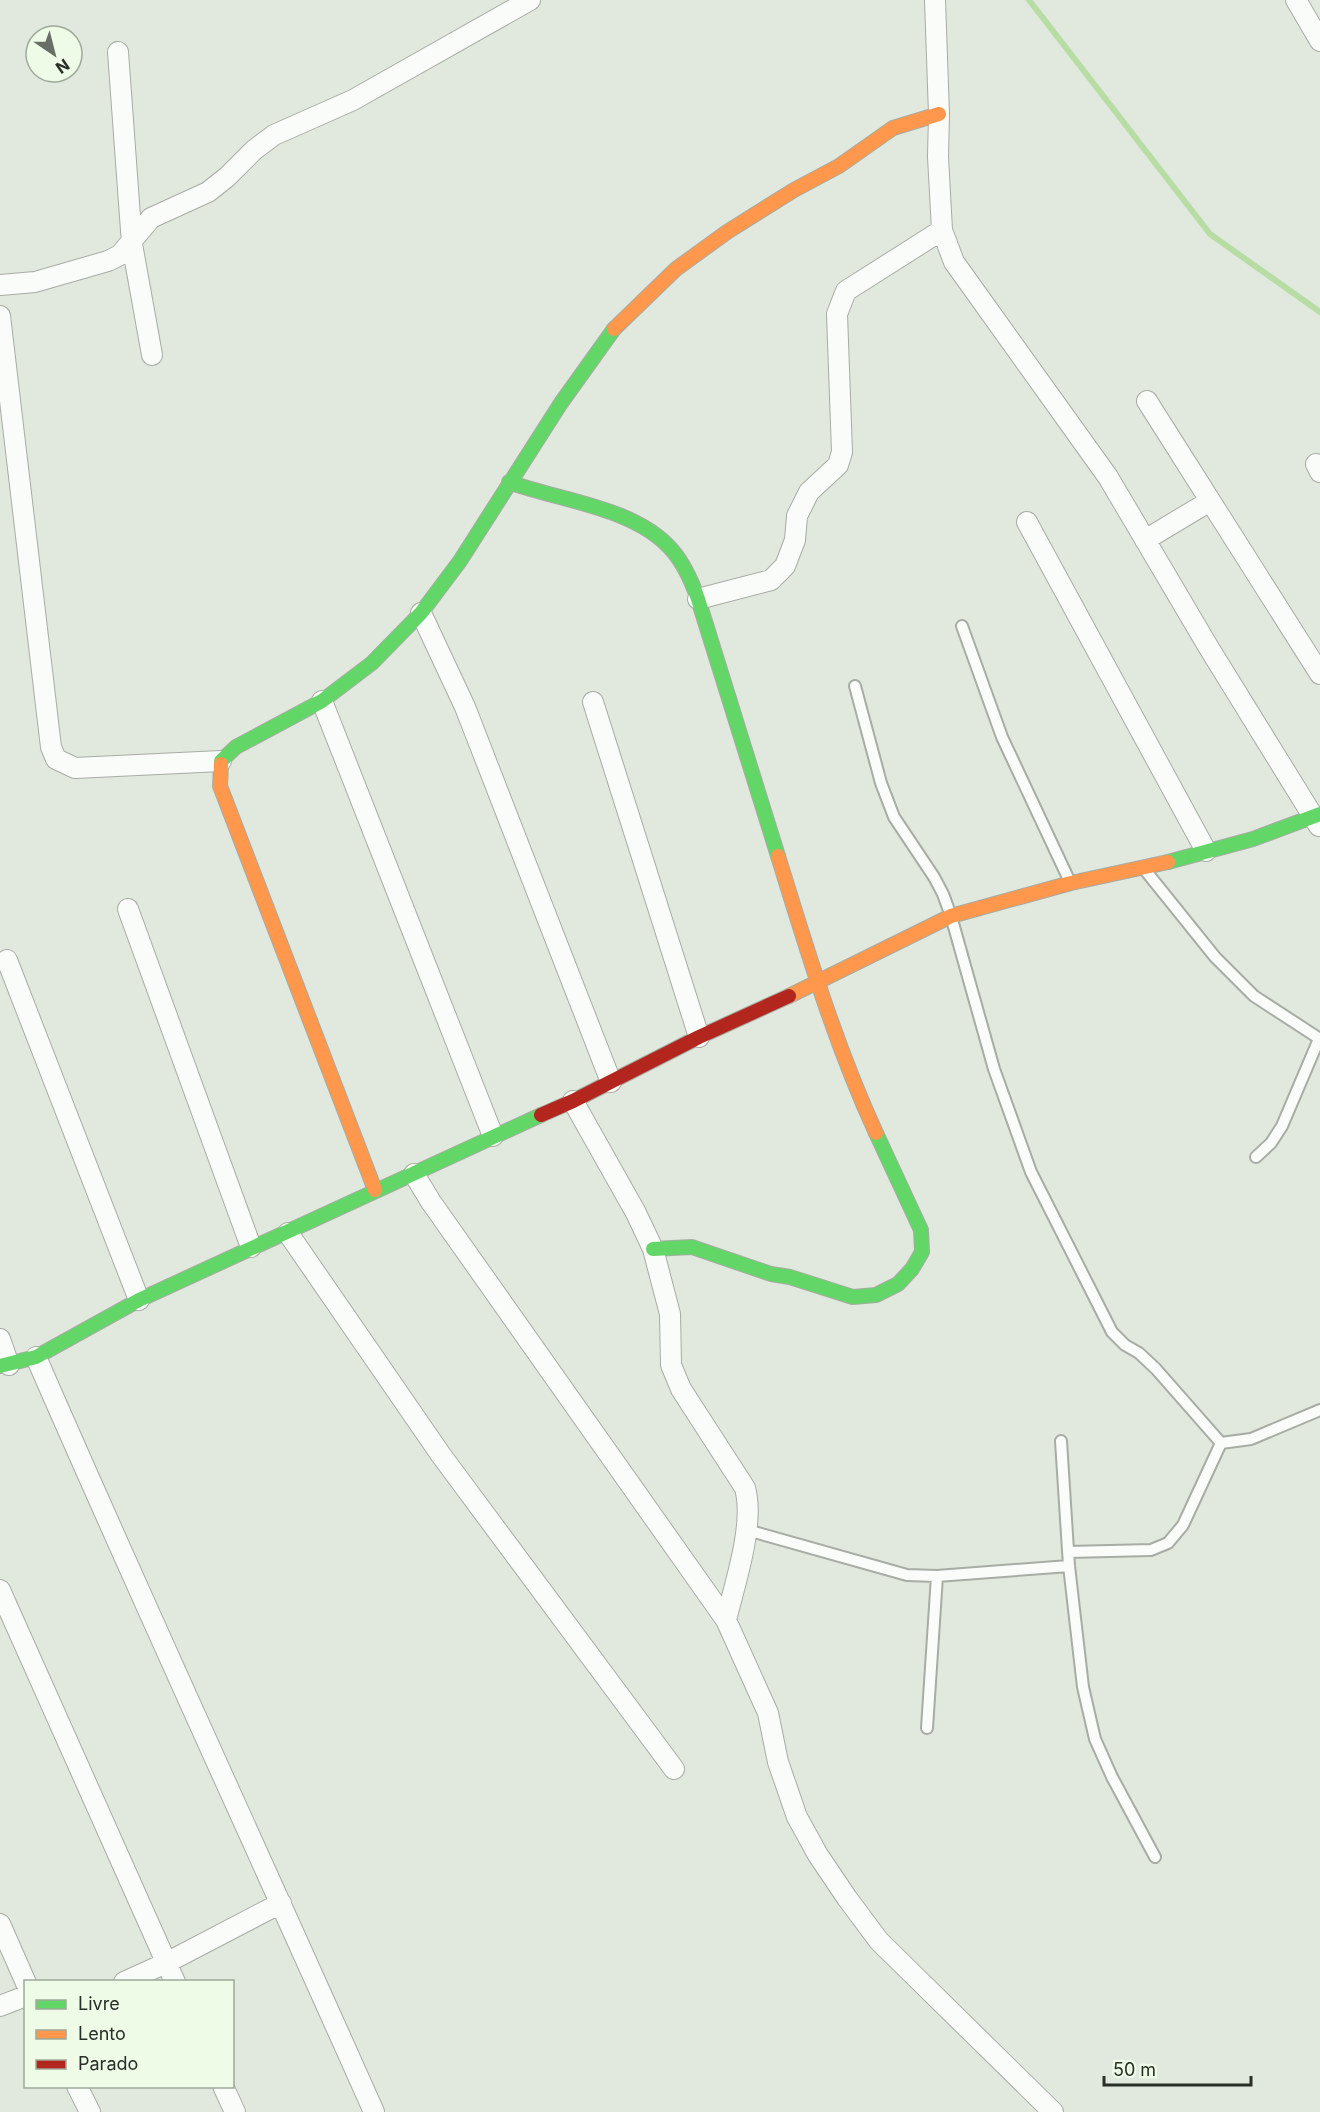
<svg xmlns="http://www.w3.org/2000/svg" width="1320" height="2112" viewBox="0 0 1320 2112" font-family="Inter,sans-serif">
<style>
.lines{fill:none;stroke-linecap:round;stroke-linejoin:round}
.stream{stroke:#b7dca4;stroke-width:6}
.lane-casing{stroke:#a7aca4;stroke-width:14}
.street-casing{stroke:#a7aca4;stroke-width:22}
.fast-casing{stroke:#a7aca4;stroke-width:16}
.slow-casing{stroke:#a7aca4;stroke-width:16}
.jam-casing{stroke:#a7aca4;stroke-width:16}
.lane{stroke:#fafcfa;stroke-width:10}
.street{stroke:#fafcfa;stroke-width:20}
.fast{stroke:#63d668;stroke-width:14}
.slow{stroke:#ff974d;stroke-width:14}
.jam{stroke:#b3261e;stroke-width:14}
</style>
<rect width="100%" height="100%" fill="#e1e9de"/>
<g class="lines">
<path class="stream" d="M1029,0L1210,234L1320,312"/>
<g class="lane-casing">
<path id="lane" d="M962,626L1002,737L1070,882
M855,686L881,783L894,817L934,877L943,894L951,916L994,1069L1031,1172L1112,1332L1125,1345L1139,1353L1156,1369L1221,1443
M1145,870L1215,957L1254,996L1320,1039
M1256,1157L1271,1143L1282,1126L1319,1039
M1061,1441L1069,1566L1083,1687L1095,1739L1112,1777L1155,1857
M1221,1443L1251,1439L1320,1410
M747,1530L907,1575L937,1576L1069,1566
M1068,1552L1151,1550L1168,1543L1183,1525L1221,1443
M927,1728L937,1576"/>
</g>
<g class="street-casing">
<path id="street" d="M935,0L939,114L938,157L942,230L954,262L1108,477L1209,648L1319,826
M1296,0L1320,41
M118,52L132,244L152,355
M0,285L35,282L108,261L120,255L151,218L208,192L227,177L254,150L274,135L353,100L530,0
M0,316L51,747L56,759L75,768L221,761
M1147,401L1320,674
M1316,464L1320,472
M1027,522L1206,851
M1145,540L1210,501
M698,599L771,580L785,566L795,540L797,516L809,492L838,465L842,452L837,314L846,291L942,230
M421,613L465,707L611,1082
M322,701L493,1136
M593,702L699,1037
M128,909L251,1247
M7,960L139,1300
M573,1101L636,1213L653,1249L670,1314L671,1365L681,1389L745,1488C755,1524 735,1583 726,1620
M414,1174L431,1202L726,1620L768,1713L778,1762L797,1817L818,1855L847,1898L879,1941L1053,2112
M288,1233L441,1455L674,1769
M0,1339L9,1365
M36,1357C146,1610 262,1860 374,2112
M0,1590L175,1982
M0,1924L26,1983
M124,1982L166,1963L281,1903
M0,2006L26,1996
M77,2086L90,2112
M223,2086L235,2112"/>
</g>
<g class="fast-casing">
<path id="fast" d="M509,482C560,501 635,507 672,550C685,565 692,582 698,599L778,856
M221,764V761L236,747L322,701L372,663L421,613L460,561L561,403L614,329
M1168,862L1253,839L1320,814
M653,1249L692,1247L771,1274L790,1277L853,1297L876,1295L898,1284L912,1269L922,1252L921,1230L876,1133
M0,1366L36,1357L139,1300L541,1115"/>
</g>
<g class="slow-casing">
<path id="slow" d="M614,329L676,269L727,232L794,190L839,166L893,128L939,114
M221,764L220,786L375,1190
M778,856C807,950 835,1044 876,1133
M789,996L951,916L1071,883L1168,862"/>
</g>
<g class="jam-casing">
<path id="jam" d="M541,1115L573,1101L699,1037L789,996"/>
</g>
<use href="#lane" class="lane"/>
<use href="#street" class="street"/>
<use href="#fast" class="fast"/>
<use href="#slow" class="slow"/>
<use href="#jam" class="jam"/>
</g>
<rect x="24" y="1980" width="210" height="108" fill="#edfbe7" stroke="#9fa99a" stroke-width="1.5"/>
<rect x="36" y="2000" width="30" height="9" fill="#63d668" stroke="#9fa99a" stroke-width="1.5"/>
<text x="78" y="2010" font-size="18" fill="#292e26">Livre</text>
<rect x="36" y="2030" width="30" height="9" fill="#ff974d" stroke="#9fa99a" stroke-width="1.5"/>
<text x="78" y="2040" font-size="18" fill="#292e26">Lento</text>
<rect x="36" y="2060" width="30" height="9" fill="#b3261e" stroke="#9fa99a" stroke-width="1.5"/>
<text x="78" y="2070" font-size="18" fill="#292e26">Parado</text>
<g transform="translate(54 54) rotate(145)"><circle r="28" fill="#edfbe7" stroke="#9fa99a" stroke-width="1.5"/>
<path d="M0-4.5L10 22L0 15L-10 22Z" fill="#696f66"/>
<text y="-9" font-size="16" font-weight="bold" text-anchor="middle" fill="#292e26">N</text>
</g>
<path d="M1104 2076v9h147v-9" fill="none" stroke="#292e26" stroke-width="3"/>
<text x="1113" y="2076" font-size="18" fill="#292e26" stroke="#edfbe7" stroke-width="4.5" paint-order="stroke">50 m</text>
</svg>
